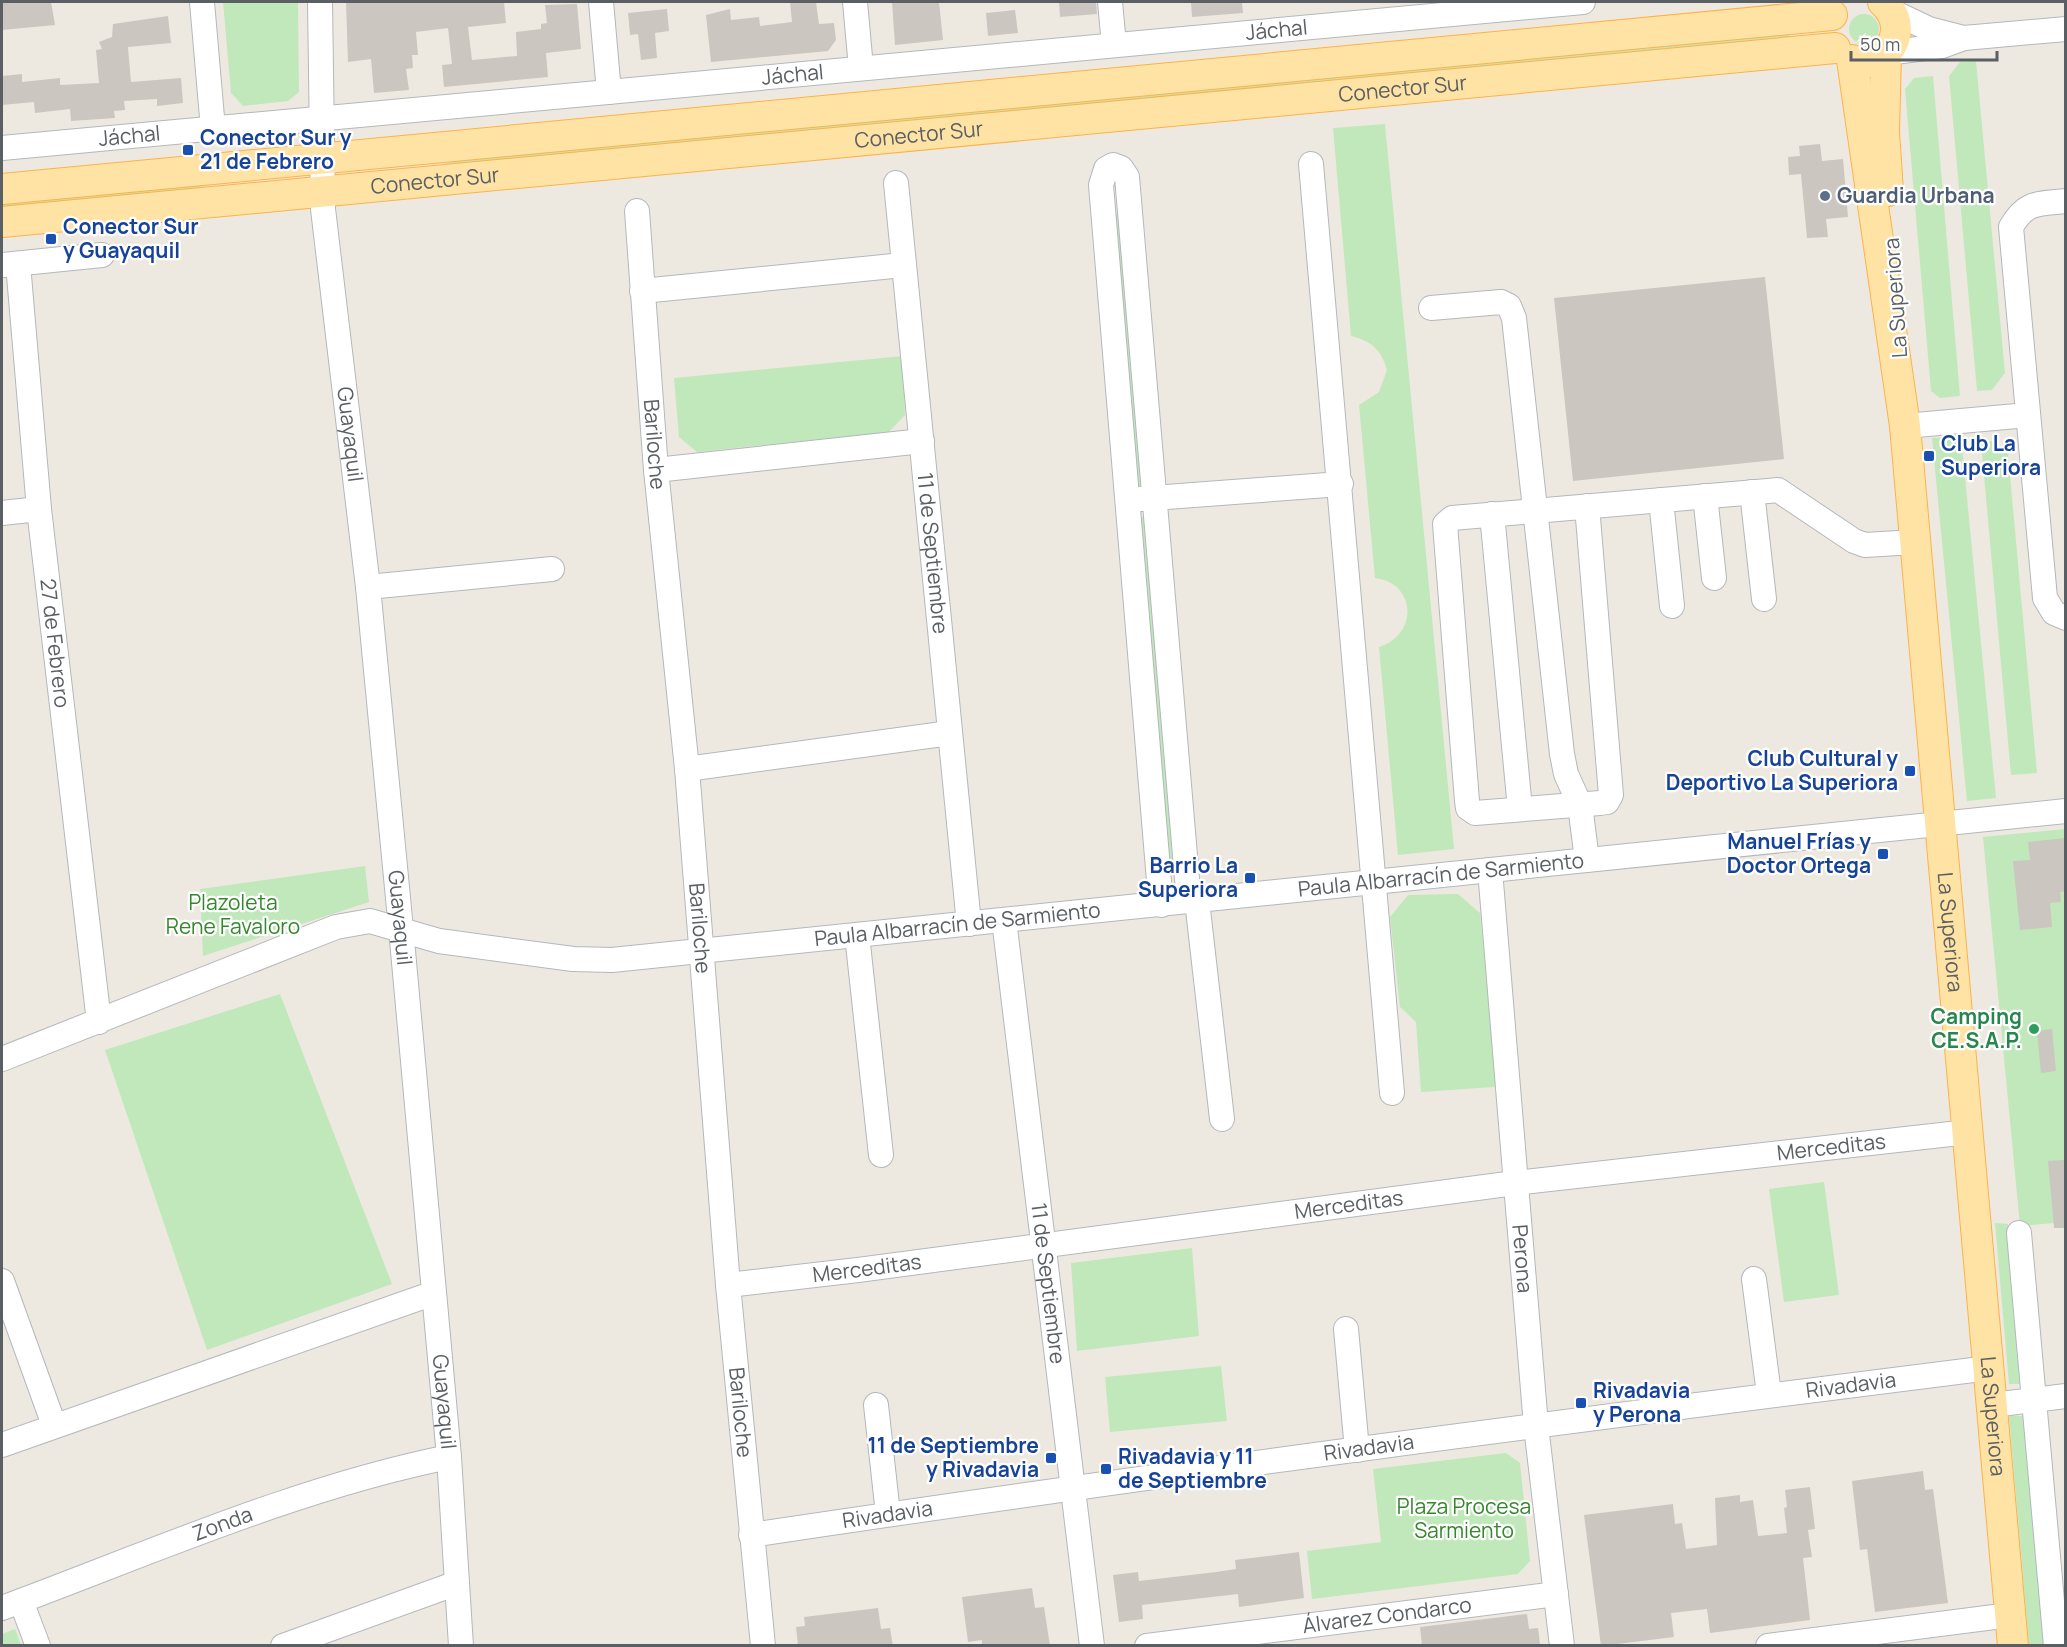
<svg xmlns="http://www.w3.org/2000/svg" width="2067" height="1647" viewBox="0 0 2067 1647" font-family="Manrope,sans-serif">
<style>
.green{fill:#c0e8ba}
.building{fill:#cbc6bf}
.lines{fill:none;stroke-linecap:round;stroke-linejoin:round}
.minor-casing{stroke:#b3b8bc;stroke-width:26}
.major-casing{stroke:#feb149;stroke-width:32}
.minor{stroke:#fff;stroke-width:24}
.major{stroke:#ffe3a4;stroke-width:30}
.transit-dot{fill:#1a4fb4;stroke:#fff;stroke-width:2}
.service-dot{fill:#5c6f8a;stroke:#fff;stroke-width:2}
.leisure-dot{fill:#2e9e5b;stroke:#fff;stroke-width:2}
.labels{text-anchor:middle;stroke-width:4.5;stroke-linejoin:round;paint-order:stroke}
.street-label{font-size:21px;fill:#595f63;stroke:#fff}
.transit-label{font-size:21px;font-weight:bold;fill:#164399;stroke:#fff;text-anchor:start}
.service-label{font-size:21px;font-weight:bold;fill:#4e5e75;stroke:#fff;text-anchor:start}
.park-label{font-size:21px;fill:#35872d;stroke:#fff}
.leisure-label{font-size:21px;font-weight:bold;fill:#27864d;stroke:#fff;text-anchor:end}
</style>
<rect width="100%" height="100%" fill="#eee9e0"/>
<path class="green" d="M223,2H298L299,92L288,101L243,106L231,93Z
M1849 29a15 15 0 1 1 30 0a15 15 0 1 1-30 0Z
M1790,32V39L427,168L465,159Z
M1976,61L2005,373L1992,390L1977,391L1949,76L1960,62Z
M1933,76L1960,396L1940,398L1931,391L1905,89L1914,78Z
M1385,124L1454,849L1398,855L1379,647C1419,634 1416,583 1375,578L1359,405L1379,392L1387,370C1381,349 1371,341 1351,336L1333,128Z
M220,183L177,192L2,208V202Z
M1110,212L1121,214L1147,490L1133,491Z
M903,356L905,415L889,432L697,452L679,437L674,378Z
M1961,436L1996,798L1967,801L1932,438Z
M1994,441L2008,453L2037,773L2011,775L1981,442Z
M1147,516L1177,862L1166,863L1137,518Z
M2065,829V1222L2020,1226L1983,837Z
M365,866L369,902L203,956L200,889Z
M1458,894L1480,913L1497,1084L1494,1087L1421,1092L1416,1022L1400,1007L1390,917L1408,895Z
M280,994L392,1284L207,1350L105,1050Z
M1824,1182L1839,1295L1784,1302L1769,1189Z
M1995,1223L2008,1224L2023,1384H2009Z
M1192,1248L1199,1336L1077,1351L1071,1263Z
M1221,1366L1227,1421L1110,1432L1105,1377Z
M2009,1416H2027L2046,1645H2029Z
M1506,1453L1520,1463L1530,1561L1518,1574L1312,1599L1307,1551L1381,1542L1373,1469Z
M15,1629L21,1645H2V1634Z"/>
<path class="building" d="M2,2H51L55,25L2,30Z
M346,2H504L506,23L468,27L472,60L517,56L516,32L541,29V24L547,23L545,5L577,4L581,49L546,53L548,77L444,87L442,65L452,64L448,28L416,32L418,55H412L413,68L406,69L409,90L374,93L371,59L348,62Z
M790,2H816L819,24L834,23L836,40L828,51L711,62L706,15L730,9L731,20L759,17L760,26L792,22Z
M892,2H939L943,40L895,45Z
M1059,2H1096L1097,14L1060,17Z
M1191,2H1242L1243,13L1192,17Z
M667,9L669,31L655,33L657,58L641,60L638,34L630,35L628,13Z
M1015,10L1018,33L988,36L986,13Z
M168,16L171,43L128,47L131,82L181,78L183,103L157,106V99L124,101L125,110L114,111L115,118L71,121L70,109L35,113L34,102L2,105V76L22,74V82L60,78V85L99,83L96,50L102,49L99,42L112,37L113,24Z
M1820,144L1822,161L1843,159L1848,217L1826,219L1828,237L1807,238L1801,174L1789,175L1788,157L1800,156L1799,146Z
M1765,277L1784,459L1573,481L1554,298Z
M2066,838V891L2060,892L2061,902L2050,903L2052,927L2020,930L2013,861L2030,860L2028,842Z
M2052,1029L2056,1071L2041,1073L2037,1031Z
M2065,1160L2066,1228H2054L2048,1161Z
M1923,1471L1925,1490L1933,1489L1948,1603L1875,1612L1867,1549L1860,1550L1852,1481Z
M1810,1487L1815,1529L1808,1530L1812,1557L1803,1558L1810,1620L1710,1633L1707,1609L1671,1613L1674,1637L1601,1646L1584,1515L1673,1504L1675,1524L1682,1523L1686,1549L1717,1545L1715,1498L1740,1495V1502L1753,1500L1758,1536L1787,1533L1784,1508L1787,1507L1785,1490Z
M1299,1552L1304,1598L1239,1607L1238,1594L1142,1605L1143,1619L1119,1622L1113,1575L1138,1572L1139,1581L1216,1572L1236,1569L1235,1560Z
M1032,1588L1035,1608L1044,1607L1050,1646H982V1640L968,1642L962,1597Z
M878,1608L881,1629L890,1628L893,1646H798L796,1627L805,1626L804,1617Z
M1527,1614L1529,1629L1538,1628L1540,1644L1422,1646L1420,1627Z"/>
<g class="lines">
<g class="minor-casing">
<g id="minor">
<path d="M202,2L213,129"/>
<path id="s1" d="M320,2L323,209L368,587L401,929L449,1457L461,1646"/>
<path d="M601,2L609,92"/>
<path d="M855,2L861,68"/>
<path d="M1110,2L1114,45"/>
<path d="M1891,11L1929,29L1964,38"/>
<path d="M1886,53L1942,46L1964,38L2066,29"/>
<path id="s2" d="M2,148L1583,2"/>
<path d="M1311,164L1392,1093"/>
<path id="s3" d="M896,183L969,924"/>
<path d="M2066,201C2038,204 2026,201 2011,227L2045,598L2054,613L2066,618"/>
<path id="s4" d="M637,211L656,470L687,769L728,1285L763,1646"/>
<path id="s5" d="M18,264L39,509L99,1022"/>
<path d="M3,265L102,255"/>
<path d="M642,291L903,265"/>
<path d="M1431,308L1501,302L1509,306L1514,318L1562,754L1566,774L1580,805L1587,860"/>
<path d="M1905,426L2028,415"/>
<path d="M656,470L922,441"/>
<path d="M1752,492L1764,599"/>
<path d="M1705,496L1714,578"/>
<path d="M1140,499L1341,484"/>
<path d="M1661,500L1672,606"/>
<path d="M1587,506L1611,795L1607,802L1600,803L1475,813L1468,808L1467,801L1445,524L1452,518L1768,491L1778,490L1854,541L1865,545L1915,542"/>
<path d="M2,513L39,509"/>
<path d="M1492,514L1520,809"/>
<path d="M368,587L552,569"/>
<path d="M687,769L950,733"/>
<path id="s6" d="M1490,870L1536,1426L1562,1646"/>
<path d="M1197,901L1222,1119"/>
<path d="M1161,905L1101,185L1106,169L1113,165L1121,168L1127,177L1189,902"/>
<path id="s7" d="M1004,920L1092,1646"/>
<path d="M857,935L881,1155"/>
<path id="s8" d="M2,1059L336,927L370,921L439,941L573,959L612,960L2066,811"/>
<path d="M2019,1233L2056,1646"/>
<path d="M1754,1279L1769,1394"/>
<path d="M2,1281L54,1425"/>
<path id="s9" d="M728,1285L858,1270L1515,1183L1968,1132"/>
<path d="M1346,1329L1357,1450"/>
<path d="M876,1405L888,1514"/>
<path d="M1993,1405L2066,1396"/>
<path d="M2,1445L434,1293"/>
<path id="s10" d="M751,1535C1163,1473 1576,1420 1989,1368"/>
<path d="M21,1601L38,1646"/>
<path id="s11" d="M2,1608C145,1555 299,1487 449,1457"/>
<path d="M283,1646L457,1583"/>
<path id="s12" d="M1147,1646L1556,1594"/>
<path d="M1768,1646L2010,1615"/>
</g>
</g>
<g class="major-casing">
<g id="major">
<path d="M1886,54L1884,132L1888,191"/>
<path id="s13" d="M1852,60L1905,426L2013,1646"/>
<path d="M1869,62C1898,53 1905,22 1883,2"/>
<path d="M2,189L1832,15"/>
<path id="s14" d="M2,222L1835,48"/>
</g>
</g>
<use href="#minor" class="minor"/>
<use href="#major" class="major"/>
</g>
<g class="transit-dot">
<rect x="182" y="144" width="12" height="12" rx="3"/>
<rect x="45" y="233" width="12" height="12" rx="3"/>
<rect x="1923" y="450" width="12" height="12" rx="3"/>
<rect x="1904" y="765" width="12" height="12" rx="3"/>
<rect x="1877" y="848" width="12" height="12" rx="3"/>
<rect x="1244" y="872" width="12" height="12" rx="3"/>
<rect x="1575" y="1397" width="12" height="12" rx="3"/>
<rect x="1045" y="1452" width="12" height="12" rx="3"/>
<rect x="1100" y="1463" width="12" height="12" rx="3"/>
</g>
<circle class="service-dot" cx="1825" cy="196" r="6"/>
<circle class="leisure-dot" cx="2034" cy="1029" r="6"/>
<g class="labels">
<g class="street-label">
<text dy="7" stroke="none"><textPath href="#s2" startOffset="1280">Jáchal</textPath></text>
<text dy="7" stroke="none"><textPath href="#s2" startOffset="794">Jáchal</textPath></text>
<text dy="7" stroke="none"><textPath href="#s14" startOffset="1407">Conector Sur</textPath></text>
<text dy="7" stroke="none"><textPath href="#s14" startOffset="921">Conector Sur</textPath></text>
<text dy="7" stroke="none"><textPath href="#s2" startOffset="128">Jáchal</textPath></text>
<text dy="7" stroke="none"><textPath href="#s14" startOffset="435">Conector Sur</textPath></text>
<text transform="translate(1896 298) rotate(-94)" y="7">La Superiora</text>
<text dy="7" stroke="none"><textPath href="#s1" startOffset="434">Guayaquil</textPath></text>
<text dy="7" stroke="none"><textPath href="#s4" startOffset="234">Bariloche</textPath></text>
<text dy="7" stroke="none"><textPath href="#s3" startOffset="372">11 de Septiembre</textPath></text>
<text dy="7" stroke="none"><textPath href="#s5" startOffset="381">27 de Febrero</textPath></text>
<text dy="7" stroke="none"><textPath href="#s8" startOffset="1473">Paula Albarracín de Sarmiento</textPath></text>
<text dy="7" stroke="none"><textPath href="#s1" startOffset="920">Guayaquil</textPath></text>
<text dy="7" stroke="none"><textPath href="#s8" startOffset="987">Paula Albarracín de Sarmiento</textPath></text>
<text dy="7" stroke="none"><textPath href="#s4" startOffset="720">Bariloche</textPath></text>
<text dy="7" stroke="none"><textPath href="#s13" startOffset="878">La Superiora</textPath></text>
<text dy="7" stroke="none"><textPath href="#s9" startOffset="1112">Merceditas</textPath></text>
<text dy="7" stroke="none"><textPath href="#s9" startOffset="626">Merceditas</textPath></text>
<text dy="7" stroke="none"><textPath href="#s6" startOffset="390">Perona</textPath></text>
<text dy="7" stroke="none"><textPath href="#s9" startOffset="140">Merceditas</textPath></text>
<text dy="7" stroke="none"><textPath href="#s7" startOffset="366">11 de Septiembre</textPath></text>
<text dy="7" stroke="none"><textPath href="#s10" startOffset="1110">Rivadavia</textPath></text>
<text dy="7" stroke="none"><textPath href="#s1" startOffset="1406">Guayaquil</textPath></text>
<text dy="7" stroke="none"><textPath href="#s4" startOffset="1206">Bariloche</textPath></text>
<text dy="7" stroke="none"><textPath href="#s13" startOffset="1364">La Superiora</textPath></text>
<text dy="7" stroke="none"><textPath href="#s10" startOffset="624">Rivadavia</textPath></text>
<text dy="7" stroke="none"><textPath href="#s10" startOffset="138">Rivadavia</textPath></text>
<text dy="7" stroke="none"><textPath href="#s11" startOffset="236">Zonda</textPath></text>
<text dy="7" stroke="none"><textPath href="#s12" startOffset="242">Álvarez Condarco</textPath></text>
</g>
<g class="transit-label">
<text x="200" y="145">Conector Sur y<tspan x="200" dy="24">21 de Febrero</tspan></text>
<text x="63" y="234">Conector Sur<tspan x="63" dy="24">y Guayaquil</tspan></text>
<text x="1941" y="451">Club La<tspan x="1941" dy="24">Superiora</tspan></text>
<text x="1898" y="766" text-anchor="end">Club Cultural y<tspan x="1898" dy="24">Deportivo La Superiora</tspan></text>
<text x="1871" y="849" text-anchor="end">Manuel Frías y<tspan x="1871" dy="24">Doctor Ortega</tspan></text>
<text x="1238" y="873" text-anchor="end">Barrio La<tspan x="1238" dy="24">Superiora</tspan></text>
<text x="1593" y="1398">Rivadavia<tspan x="1593" dy="24">y Perona</tspan></text>
<text x="1039" y="1453" text-anchor="end">11 de Septiembre<tspan x="1039" dy="24">y Rivadavia</tspan></text>
<text x="1118" y="1464">Rivadavia y 11<tspan x="1118" dy="24">de Septiembre</tspan></text>
</g>
<g class="service-label">
<text x="1837" y="203">Guardia Urbana</text>
</g>
<g class="park-label">
<text x="233" y="910">Plazoleta<tspan x="233" dy="24">Rene Favaloro</tspan></text>
<text x="1464" y="1514">Plaza Procesa<tspan x="1464" dy="24">Sarmiento</tspan></text>
</g>
<g class="leisure-label">
<text x="2022" y="1024">Camping<tspan x="2022" dy="24">CE.S.A.P.</tspan></text>
</g>
</g>
<rect width="2067" height="1647" fill="none" stroke="#595f63" stroke-width="6"/>
<path d="M1851 51v9h146v-9" fill="none" stroke="#595f63" stroke-width="3"/>
<text x="1860" y="51" font-size="18" fill="#595f63" stroke="#ffffff" stroke-width="4.5" paint-order="stroke">50 m</text>
</svg>
